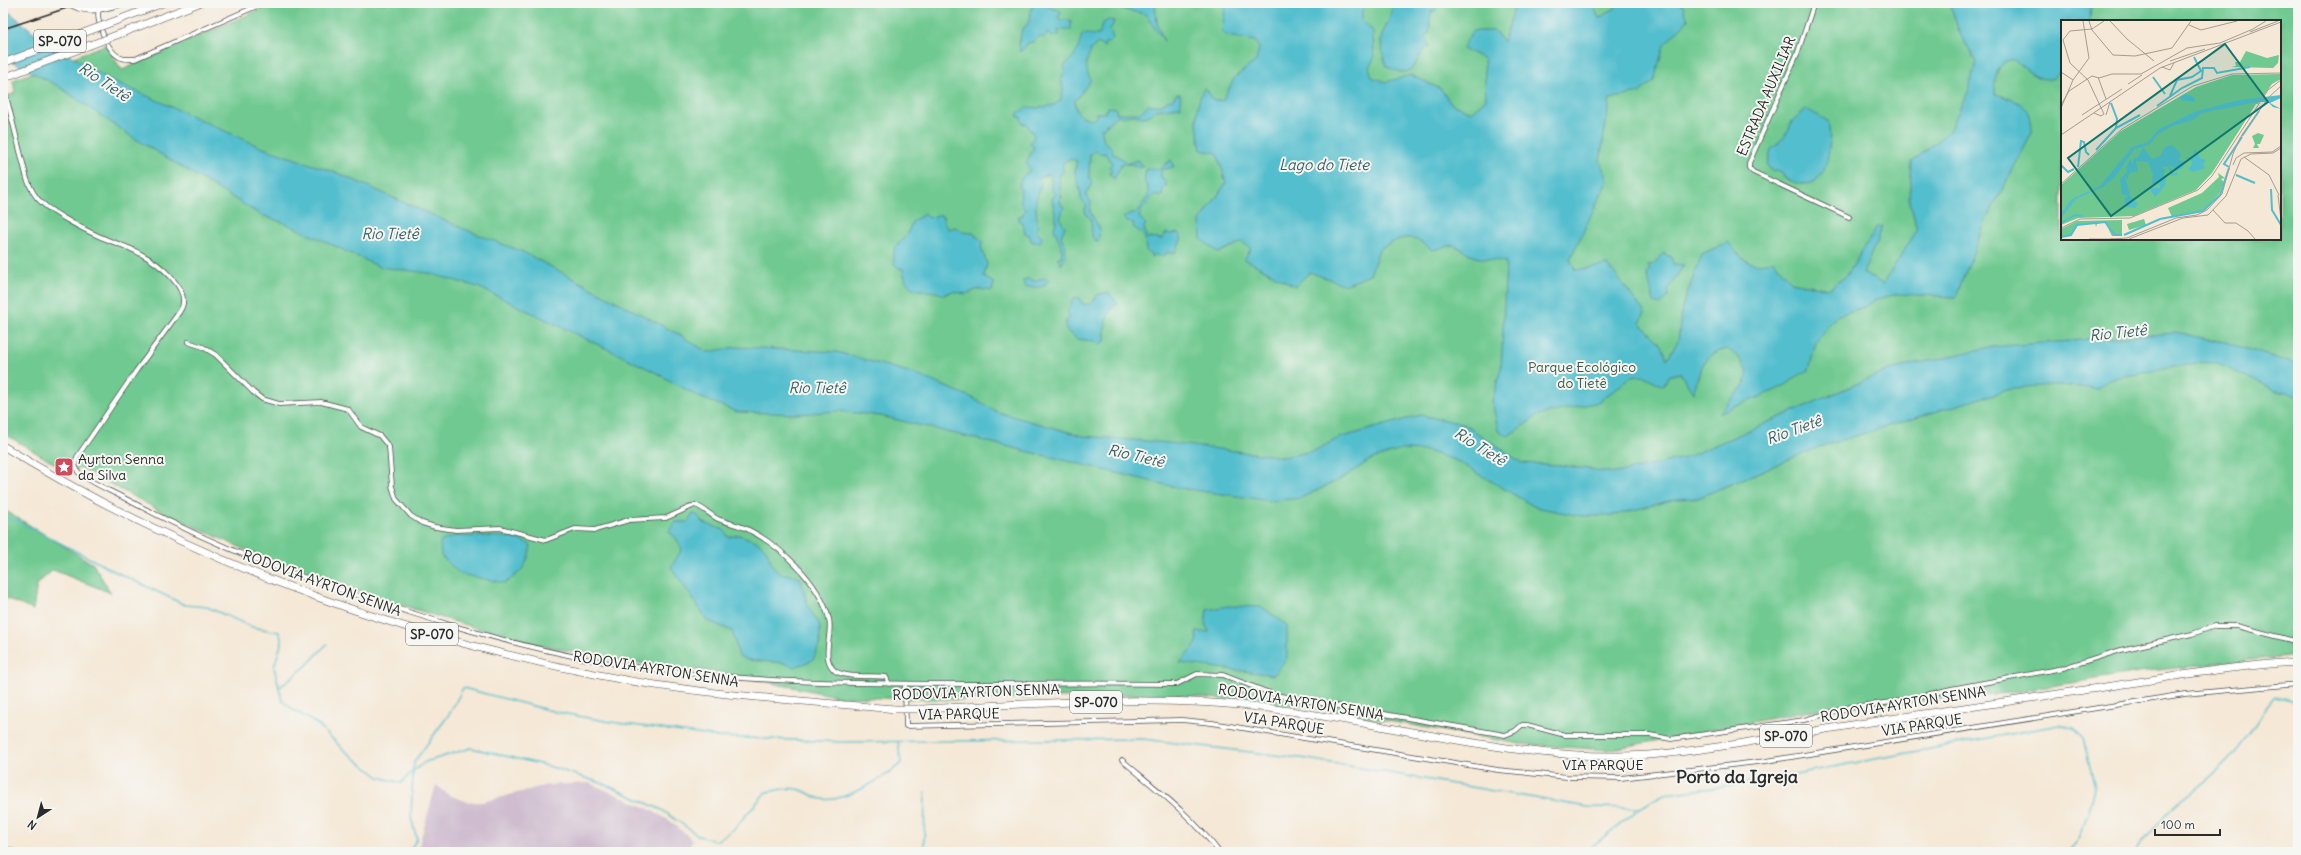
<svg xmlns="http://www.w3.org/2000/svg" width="2301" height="855" viewBox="0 0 2301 855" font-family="Delius,sans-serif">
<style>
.industrial{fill:#cfbdcf}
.green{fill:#6fc990;stroke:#4d7a5e;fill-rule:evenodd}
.water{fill:#52becd;stroke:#3e747c}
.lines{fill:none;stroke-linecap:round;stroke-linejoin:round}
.stream{stroke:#52becd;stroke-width:1.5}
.street-casing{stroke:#494745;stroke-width:5.5}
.secondary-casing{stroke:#494745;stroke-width:7}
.highway-casing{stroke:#494745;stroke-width:8}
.street{stroke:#fff;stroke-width:4}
.secondary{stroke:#fff;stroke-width:5.5}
.highway{stroke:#fff;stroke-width:7}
.rail{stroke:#2b2b2b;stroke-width:1.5}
.highway-bridge-casing{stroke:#494745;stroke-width:8;stroke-linecap:butt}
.highway-bridge{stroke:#fff;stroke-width:7}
.labels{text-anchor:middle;stroke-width:4;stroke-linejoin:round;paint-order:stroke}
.shield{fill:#f6f6f2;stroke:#686867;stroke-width:1}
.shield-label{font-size:13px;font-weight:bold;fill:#2b2b2b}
.street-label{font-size:14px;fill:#2b2b2b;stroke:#f6f6f2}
.park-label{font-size:14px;fill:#3f5a49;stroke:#f6f6f2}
.poi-label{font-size:14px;fill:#2b2b2b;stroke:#f6f6f2;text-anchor:start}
.water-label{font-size:15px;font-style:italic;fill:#395e64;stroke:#f6f6f2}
.district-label{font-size:18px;font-weight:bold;fill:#2b2b2b;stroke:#f6f6f2}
.inset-river{fill:none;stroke:#52becd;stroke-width:2}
.inset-road{fill:none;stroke:#a49c92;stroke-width:1}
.view{fill:#0f766e;fill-opacity:0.15;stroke:#0f766e;stroke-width:2}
.inset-edge{fill:none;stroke:#2b2b2b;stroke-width:2}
</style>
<rect width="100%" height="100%" fill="#f6f6f2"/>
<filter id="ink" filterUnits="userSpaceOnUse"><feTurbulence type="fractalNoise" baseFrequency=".025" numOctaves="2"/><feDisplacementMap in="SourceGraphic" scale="8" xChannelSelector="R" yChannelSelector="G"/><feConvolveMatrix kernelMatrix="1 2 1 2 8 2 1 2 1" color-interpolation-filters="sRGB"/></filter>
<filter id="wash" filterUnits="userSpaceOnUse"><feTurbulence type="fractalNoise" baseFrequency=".012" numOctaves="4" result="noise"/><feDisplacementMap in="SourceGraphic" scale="16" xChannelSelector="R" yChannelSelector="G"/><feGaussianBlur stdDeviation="0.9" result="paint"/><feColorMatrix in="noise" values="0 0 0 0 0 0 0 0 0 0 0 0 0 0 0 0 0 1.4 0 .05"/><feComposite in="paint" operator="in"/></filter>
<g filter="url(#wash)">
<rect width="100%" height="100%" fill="#f5e8d6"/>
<path class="industrial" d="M590,783L649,809L670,821L693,840L685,852H417L436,785L449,795L468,802H483L547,785Z"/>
<path class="green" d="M274,3H2298V655L2139,672L2009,693L1825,708L1608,750L1519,744L1308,707L1166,694L959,700L841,697L718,672L662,667L584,654L521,641L439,617L329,582L248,551L160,511L81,468L67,471L3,433V98L15,93L13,80L105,45L122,70ZM2062,21H2280V239H2062Z
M3,509L93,564L111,593L53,570L37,584L33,610L5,598L3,596Z"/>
<path class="water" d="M1033,3H1047L1052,9H1057L1061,12L1058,18L1061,20H1071V30H1058L1059,35L1052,37L1049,33L1043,38L1039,36L1034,42H1029L1020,52L1019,43L1022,29L1028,24Z
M1127,3H1155L1157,24L1164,41L1145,14L1121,9Z
M1226,3H1370L1362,11V21L1373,31L1374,59L1369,67L1372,77L1386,82L1411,75L1441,89L1451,104L1471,112L1486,99L1484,59L1463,48L1472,31H1495L1503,42L1513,12L1512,3H1592L1599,18L1615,8L1617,3H1677L1683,6L1688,20L1664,45L1654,81L1639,93L1610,99L1600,161L1608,180L1570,259L1575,270L1608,265L1645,313L1640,323L1662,345L1667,359L1678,341L1682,307L1702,254L1728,242C1742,259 1750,270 1773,260L1791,282L1829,289L1847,275L1877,227L1883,226L1863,273L1883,284L1917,230L1909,198L1912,162L1949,131L1968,92L1976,62L1959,32L1950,3H2091V5L2090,21H2062C2062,39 2071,88 2040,78C2031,75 2022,66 2014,60C1998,58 1992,82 1996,94C2023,103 2031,105 2031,135L1986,220L1956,297L1898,294L1876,299L1867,306L1836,316L1816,342L1809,370C1797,375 1790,384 1778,389C1758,398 1738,405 1719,413L1745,384L1748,371L1739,358L1728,349C1701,354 1701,370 1693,393L1680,373L1668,376L1664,386L1644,376L1631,377L1599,402L1539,415L1508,436L1498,430L1492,401L1501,368L1506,262L1475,257L1454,245L1432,250C1408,232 1405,236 1379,249L1370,275L1345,285L1310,272L1295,286L1244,259L1251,249L1242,242L1218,253L1201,239L1200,221L1226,183L1217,153L1201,150C1197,129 1193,106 1205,87L1214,101L1223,100L1235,77L1256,61L1259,48L1255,41L1227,36L1222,31Z
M1393,3H1433L1436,10L1431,12L1429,33L1425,36L1429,46C1412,57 1419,84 1386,66C1384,58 1381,48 1381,40C1382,30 1393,18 1393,3Z
M3,7L36,34L105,77L263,148L340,174L464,229L523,252L680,335L707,352L737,347L837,352L912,373L971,397L997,412L1083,436L1169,443L1284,457L1314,451L1339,438L1421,415L1464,424L1522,463L1560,465L1616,473L1685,458L1889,370L1990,347L2175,333L2225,342L2298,365V396L2277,391L2218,364L2197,363L2110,379L2097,389C2071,385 2040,385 2014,388L1816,448L1698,498L1676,499L1611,516H1580L1535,507L1457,461L1427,451L1401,450L1370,460L1343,478L1301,498L1271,501L1179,488L881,416L839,411L797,414L737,412L699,397L651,370L478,287L428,273L380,267L287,224L261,215L129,135L58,86L3,57Z
M1108,20L1114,21L1110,31L1113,38L1110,42L1105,43L1104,47L1098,43L1090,50L1091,52C1085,60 1085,71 1091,80L1075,101C1075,114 1081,118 1094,119L1097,116L1095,113H1105L1107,107L1116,108V113H1140L1148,105H1162L1168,100L1173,99L1176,94H1180L1181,107L1156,110L1148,116L1144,117L1133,115L1121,117L1119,115L1112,119L1107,126V123L1104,128H1101L1104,141L1112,148L1113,154L1121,158L1127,164L1137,160L1144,166L1140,168C1135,164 1128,164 1122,164L1114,179L1110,174L1112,170L1109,167L1112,164L1105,153L1099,154L1096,151L1090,154L1089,176L1092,183L1086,194L1091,202L1090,212L1100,229L1098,241H1096L1092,236L1091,218L1086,215L1085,209L1087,206L1081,199C1081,185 1071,174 1077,161L1070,159L1063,162V173L1060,174L1059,183L1061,192L1059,195L1063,197L1060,198L1061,205L1064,207C1062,214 1057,219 1065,226L1061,237L1065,244L1064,251L1067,253L1061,265L1060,260L1057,258L1062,256C1062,246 1058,238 1054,229C1059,218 1053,209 1052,198L1056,195L1051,188C1053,183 1052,177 1047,174L1038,179L1042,183L1039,185L1040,188C1034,199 1036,213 1038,227L1036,229L1042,238L1040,242H1032L1029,235L1025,233L1023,223L1019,221V216L1023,215L1025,209C1016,202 1024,194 1019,186L1022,177L1030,170L1026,163L1034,147L1030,144L1034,136L1027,124L1022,123L1021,117H1018V113L1028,107L1040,108L1041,106L1046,107L1054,105L1061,100L1063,90L1061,80L1065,71L1064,66C1077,55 1078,50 1082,34L1099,35L1102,24Z
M1806,109L1828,121C1832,139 1830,186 1803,184C1797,184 1790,180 1785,179L1782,173L1776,171L1773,172L1767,165L1771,149L1777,145L1789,129L1792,121Z
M1171,160L1174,167L1161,170V177L1165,180L1166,186L1162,191L1163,195L1160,197L1154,195L1142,210L1139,217L1146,224L1144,228L1147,238L1162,239L1166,233L1171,234L1177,233L1181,235V240L1175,253H1165L1163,257L1154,254L1152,257L1146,250C1146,235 1145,236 1133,227L1134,224L1125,221L1124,216L1137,213L1148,196V186L1144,182L1146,169H1160Z
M924,214L929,218L939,215L944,217L943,221L948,229L955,227L964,232L973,233L983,242L981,247L987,264L984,277L994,283L992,291L980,289L965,294L953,291L944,295C927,286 906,299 903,269L899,268L894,264V248L907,235L912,222Z
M1664,253L1666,256H1671L1673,264L1684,265L1668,289L1669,297L1660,305L1654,303L1647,273L1650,269L1648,265L1654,264Z
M1047,278L1049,281L1042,287H1025L1023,281L1027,279L1035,281L1039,279Z
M1108,292L1118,304L1112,307L1105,322L1107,324L1105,326V341L1098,345L1094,341L1077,339L1066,330V322L1069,316L1067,312L1074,298H1080L1082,304C1091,305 1093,303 1097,295Z
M693,514H696L704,523L724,530L728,537L739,535L756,541L766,549L773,566L779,573L796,576L801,580L808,607L820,625V644L813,660L795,667L784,663L748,660L739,656L732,631L708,621L671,567L682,549L676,538L669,532L675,522H688Z
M454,536C479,538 510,532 531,545C527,566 523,571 505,583L460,574L441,556L440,542Z
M1228,606L1262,607L1287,625V658L1274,675L1180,663L1197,643L1196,632H1209L1205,624L1207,610Z"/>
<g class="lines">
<path class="stream" d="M3,516L18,521L114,571L185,605L207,607L252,627L279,632L282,641L274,667L282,700L292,709L317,724L345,751L379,777L401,783L413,771L414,762L450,713L463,688L556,712L611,722L719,737L843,742L1143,739L1308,759L1587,807L1640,808
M280,687L306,666L327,644
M409,852L417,839L411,818L413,771L425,762L471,748L548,766L604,784L662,810L699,836L716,841L734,829L766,792C775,791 788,787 797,789C806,790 813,798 822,799C843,803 886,777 901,763L898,742
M924,852L925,792
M1585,852L1640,808L1664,794L1730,786L2059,725L2074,728L2083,738L2095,788L2088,814L2077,842L2069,852
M2135,852C2149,836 2160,818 2177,804C2196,788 2218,773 2234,754C2250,736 2259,714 2275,697L2298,703"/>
</g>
</g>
<g filter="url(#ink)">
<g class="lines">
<g class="street-casing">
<path id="street" d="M1814,3L1798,52L1749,163V168L1753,172L1849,217
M99,9C95,21 108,51 119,57C124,60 129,59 135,59L264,3
M3,84L27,179C30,187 34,196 41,202C55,215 90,233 108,240C118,244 129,247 139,253C157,262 194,290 180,311L136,371L77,457L75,465L78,472C92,484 112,491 128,500C186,531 247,558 309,579C400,610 493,641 587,659C779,694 976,681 1170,684H1177L1197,674L1223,675L1275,695L1505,735L1515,731L1522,725H1527L1565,735H1650L1671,739L1804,720L1851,707L1901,701L1951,689L2063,668L2121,650L2192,634L2215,626H2237L2298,642
M188,342L203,347L216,355L253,392L262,399L279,404L321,402L348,409L361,427L380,436L389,447L392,486L396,499L411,516L422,523L435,527L456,530L500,528L546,540L575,529L595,530L629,520L666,518L695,505C704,508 710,515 718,519C728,523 738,525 747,529C780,545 820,583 829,619C833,635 821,655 833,669C841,679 874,675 886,677L889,684
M905,685L906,726L1182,720L1212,723L1498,770L1567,777L1621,778L1766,761L2185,694L2298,684
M1122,760C1156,789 1192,816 1219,852"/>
</g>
<g class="secondary-casing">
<path id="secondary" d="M69,3C86,15 103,9 123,3"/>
</g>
<g class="highway-casing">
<path id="highway" d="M118,20L163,3
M122,33L199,3
M3,446C187,559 392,635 604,676C699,695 797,700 894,709
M918,709C1034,704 1151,694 1267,708C1394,723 1519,763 1648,755C1703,751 1759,740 1814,731C1913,715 2012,701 2111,686C2173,677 2235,665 2298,662
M3,849L12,852"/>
</g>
<use href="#street" class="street"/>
<use href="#secondary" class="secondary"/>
<use href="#highway" class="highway"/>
<path class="rail" d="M3,29L82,3"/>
<g class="highway-bridge-casing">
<path id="highway-bridge" d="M3,63L118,20
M3,78L122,33
M894,709H918"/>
</g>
<use href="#highway-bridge" class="highway-bridge"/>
</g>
</g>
<defs>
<g id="sight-square" transform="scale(1)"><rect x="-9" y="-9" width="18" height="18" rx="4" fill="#d1495b" stroke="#f6f6f2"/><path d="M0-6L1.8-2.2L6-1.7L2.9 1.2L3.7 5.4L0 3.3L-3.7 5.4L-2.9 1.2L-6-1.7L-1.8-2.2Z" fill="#fff"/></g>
</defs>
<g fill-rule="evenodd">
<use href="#sight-square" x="64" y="467"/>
</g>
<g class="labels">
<g class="shield">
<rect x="34" y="30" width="52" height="22" rx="3"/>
<rect x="406" y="623" width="52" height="22" rx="3"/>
<rect x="1070" y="691" width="52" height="22" rx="3"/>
<rect x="1760" y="725" width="52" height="22" rx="3"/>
</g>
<g class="shield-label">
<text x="60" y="46">SP-070</text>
<text x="432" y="639">SP-070</text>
<text x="1096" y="707">SP-070</text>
<text x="1786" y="741">SP-070</text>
</g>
<g class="street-label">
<text transform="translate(1766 96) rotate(-67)" y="5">ESTRADA AUXILIAR</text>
<text transform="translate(322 583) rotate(20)" y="5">RODOVIA AYRTON SENNA</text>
<text transform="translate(656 669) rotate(9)" y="5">RODOVIA AYRTON SENNA</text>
<text transform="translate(976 692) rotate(-2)" y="5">RODOVIA AYRTON SENNA</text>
<text transform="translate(1301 702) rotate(9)" y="5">RODOVIA AYRTON SENNA</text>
<text transform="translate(1903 704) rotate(-9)" y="5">RODOVIA AYRTON SENNA</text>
<text transform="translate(959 714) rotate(-1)" y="5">VIA PARQUE</text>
<text transform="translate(1284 723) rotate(9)" y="5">VIA PARQUE</text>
<text transform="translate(1922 725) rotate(-9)" y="5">VIA PARQUE</text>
<text x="1603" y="770">VIA PARQUE</text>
</g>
<g class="park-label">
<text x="1582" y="372">Parque Ecológico<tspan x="1582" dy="16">do Tietê</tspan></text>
</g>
<g class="poi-label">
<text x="78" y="464">Ayrton Senna<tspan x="78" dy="16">da Silva</tspan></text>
</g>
<g class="water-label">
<text transform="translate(104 82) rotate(34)" y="5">Rio Tietê</text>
<text x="1324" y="170">Lago do Tiete</text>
<text x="390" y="239">Rio Tietê</text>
<text transform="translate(2118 333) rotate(-6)" y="5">Rio Tietê</text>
<text x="817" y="393">Rio Tietê</text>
<text transform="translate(1794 430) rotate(-20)" y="5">Rio Tietê</text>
<text transform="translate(1480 447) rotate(32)" y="5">Rio Tietê</text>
<text transform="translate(1136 456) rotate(13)" y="5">Rio Tietê</text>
</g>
<g class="district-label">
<text x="1737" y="783">Porto da Igreja</text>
</g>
</g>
<g transform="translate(2061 20)">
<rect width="220" height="220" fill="#f5e8d6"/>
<path d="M185,31L206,38L218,35L217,43L212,48L170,47L175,46L174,42H179ZM220,54V59L211,64L197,84H195L151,153L135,170L73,196L17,198L0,205V165L60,111L135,67L171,55ZM197,113L203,115L199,124H196L198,128H192L194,124L191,116ZM157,153L164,158L160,159L163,162L158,174L147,186L139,192L111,197L107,188L141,173L158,157ZM83,199L85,205L68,210L66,204ZM61,200V216H51L44,202L36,204L35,207L34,203H30L17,205L10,215L0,217V209L16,201Z" fill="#6fc990"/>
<path d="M124,74L133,77L134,82L120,80L119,77ZM220,75V78L209,83L220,89L212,87L207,82H196L141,93L132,100L111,106L96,115L89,124L73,130L54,157L42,167L15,179L0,198V193L11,179L39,166L71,127L87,122L98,109L136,91L178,80ZM111,125L120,134L118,140L122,141L124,145L117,151L109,145L107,146L111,148L112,154L116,152L117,155L110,156L107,147H101L105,151L102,154L105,158L104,166L94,177L90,171V168H99L98,161L96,165L91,164L92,155L87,142L75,141L77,151L68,153L67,160L64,156L69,176L77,184L74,188L65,187L63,179L67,176L61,174L59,159L66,152L65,147L69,139L72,144V139L77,137L82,127L91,139L99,136L104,127ZM135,129L139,138L145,140L142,144L144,148L131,152L127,149L132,143L125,137H135V134L132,133Z" fill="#52becd"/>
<path class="inset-river" d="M92,57L104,74M109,76L116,60L131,57L140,51L133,37M50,83L56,99L55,108M96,86L121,68L141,58L142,48H153L156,53L189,47M181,116L198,91M35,130L55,108L79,95M0,145L7,152L13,149M17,147L20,121L23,122L25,132L28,135M168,147L163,144L181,117M175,155L194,163M210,169L211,190L220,205M0,203L14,195L22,196M63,215L99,199L142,191L159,175L168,148M0,217L10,215L16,205L44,202L54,215H61"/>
<path class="inset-road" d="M28,1L31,10L52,35L74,36L111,28L130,1M49,1L66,19L93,41M128,5L140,10L176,1M189,12L217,1M109,41L144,29M101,47L109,50L113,43M0,52L12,60M37,57L45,79M67,64L81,55M0,85L8,71L31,56L38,58L51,54H80L126,28L159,23L192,9L205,1M0,88L12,60L28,38L22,1M33,93L40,96L43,94L27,60L9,43L2,20L9,11L31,9L43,1M21,95L61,69M45,95L49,82M0,115L99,48L220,2M183,137L208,155L218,175M172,145L175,138L183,133L211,132L220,126M0,164L61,109L132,66L171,54L220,53M217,175L220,200M152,190L164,203H175L187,211L194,219M0,208L19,199L69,198L137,170L151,156L207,70L220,60M28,219H53M49,219L66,218L115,198L136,195L146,190L161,174L172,134L179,118L208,77L220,66M68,219L122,198L147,195L165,176L180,139L190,134L212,133L220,128"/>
<path class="view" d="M164,24L207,82L50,196L7,138Z"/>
<rect width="220" height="220" class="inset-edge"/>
</g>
<rect width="2301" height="855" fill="none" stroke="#f6f6f2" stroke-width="16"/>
<g transform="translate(38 817) rotate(216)" stroke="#f6f6f2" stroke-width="3" paint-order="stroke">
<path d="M0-3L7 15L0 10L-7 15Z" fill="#2b2b2b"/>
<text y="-6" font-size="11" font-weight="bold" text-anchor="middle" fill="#2b2b2b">N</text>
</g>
<path d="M2155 829v6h65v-6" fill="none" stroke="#2b2b2b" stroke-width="2"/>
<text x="2161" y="829" font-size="12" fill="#2b2b2b" stroke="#f6f6f2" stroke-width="3" paint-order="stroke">100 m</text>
</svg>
